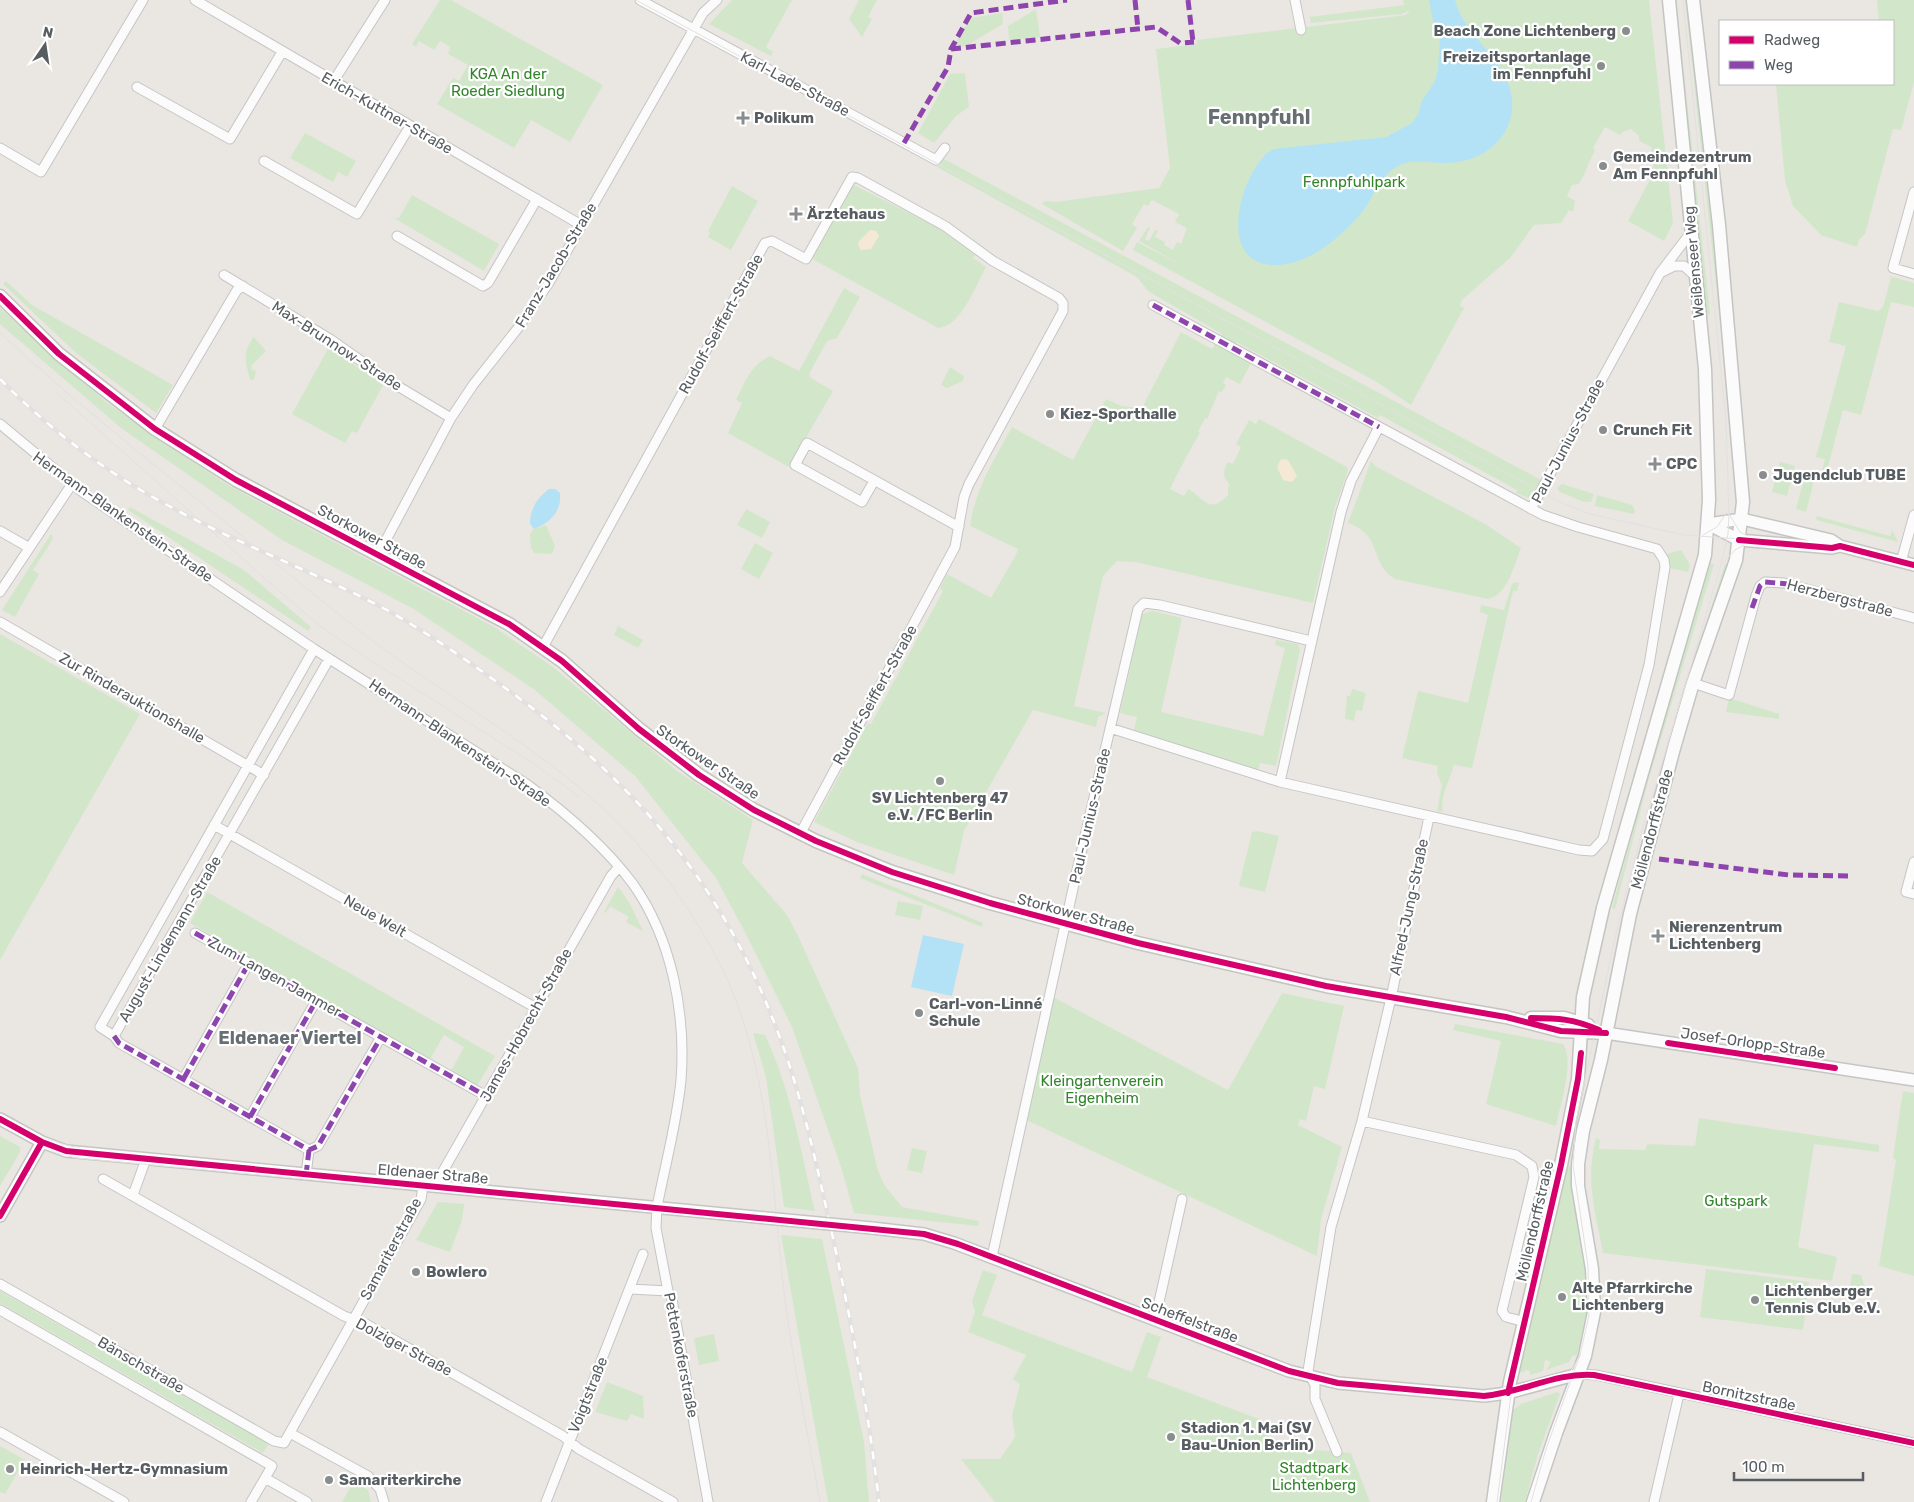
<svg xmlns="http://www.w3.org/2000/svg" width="1914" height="1502" viewBox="0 0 1914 1502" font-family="Rubik,sans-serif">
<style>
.green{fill:#d2e7ca}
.sand{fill:#f5e8d4}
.water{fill:#b3e2f6}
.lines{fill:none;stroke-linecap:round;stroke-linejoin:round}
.minor-casing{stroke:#c6c5c5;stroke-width:11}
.tertiary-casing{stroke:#c6c5c5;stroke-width:14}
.secondary-casing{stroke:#c4c4c3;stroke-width:15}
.minor{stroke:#fcfbfb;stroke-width:9}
.tertiary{stroke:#fcfbfb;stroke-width:11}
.secondary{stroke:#fcfbfb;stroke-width:12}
.tram{stroke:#e2e1e0;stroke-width:1}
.rail-casing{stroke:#e2e1e0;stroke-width:4.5}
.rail{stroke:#fff;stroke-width:2.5;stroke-dasharray:8;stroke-linecap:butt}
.tertiary-bridge-casing{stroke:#c6c5c5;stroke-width:14;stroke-linecap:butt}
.tertiary-bridge{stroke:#fcfbfb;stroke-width:11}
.quiet{stroke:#8e44ad;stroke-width:5;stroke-dasharray:10 5;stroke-linecap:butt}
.cycleway-casing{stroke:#fff;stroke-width:9}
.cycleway{stroke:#d6006c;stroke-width:6}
.poi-dot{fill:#8a8d8e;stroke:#fff;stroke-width:2}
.labels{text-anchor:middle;stroke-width:4.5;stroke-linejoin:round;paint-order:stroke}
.poi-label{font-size:15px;font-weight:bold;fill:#575d61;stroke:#fff;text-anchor:start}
.park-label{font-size:15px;fill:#33852c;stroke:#fff}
.street-label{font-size:15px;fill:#575d61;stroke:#fff}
.quarter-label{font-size:18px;font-weight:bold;fill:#686f73;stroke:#fff}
.district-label{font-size:20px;font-weight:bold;fill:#686f73;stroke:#fff}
</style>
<rect width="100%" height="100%" fill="#eae6e2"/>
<path class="green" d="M440,0H451L603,85L570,142L531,120L514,148L437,104L453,78L459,81L468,65L448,54L450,47L440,41L434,50L419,41L416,47L412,44Z
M732,0H792L766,47L773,52L771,56L709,24Z
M859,0H877L868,17L872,19L862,37L849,19Z
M1403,0H1649L1673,223L1664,241L1628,221L1654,172L1651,147L1639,141V136L1631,129L1623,132L1620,135L1605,127L1593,148L1595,150C1589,162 1586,172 1579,184L1572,185L1567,196L1575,201L1573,212L1569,210L1561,223L1534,225L1510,258L1462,300L1460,306L1464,308L1411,405L1375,381L1133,250L1137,242L1178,263L1139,241L1148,227L1150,228L1145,239L1149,241L1155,230L1158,231L1155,237L1165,242L1164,245L1173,250L1177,242L1181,244L1187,228L1175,222L1179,214L1152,200L1148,206L1144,204L1132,224L1137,228L1123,251L1042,204L1045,201L1055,202L1159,188L1170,168L1156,49L1197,44V40L1406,15L1410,10L1402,14L1311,23L1310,17L1404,5Z
M1674,0H1676L1710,314L1706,316Z
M1685,0H1687L1722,314L1719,313Z
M1877,0H1914V82L1901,130L1893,129L1865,234L1859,240L1857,247L1821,235L1793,206L1785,180L1776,84H1893V21H1879Z
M1036,9L1040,37L1009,40L1008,26Z
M1002,13L1003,24L966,46L952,48L970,18Z
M965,73L969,107L956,116L934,143L918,133L950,74Z
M305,133L356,161L347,177L338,172L333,182L290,158Z
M942,158L1541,480L1531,499L1516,493L1517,490L1380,415L1378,418L1236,342L1234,347L1219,339L1222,334L1148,291L1137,277L937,167Z
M852,184L937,227L975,255L973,258L986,267C976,285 961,327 938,328L814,260L813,258Z
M732,186L758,201L731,250L708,237L710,233L708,231Z
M412,195L499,244L484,271L394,218H399Z
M1889,276L1914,283V307L1891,302L1861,415L1843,410L1826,474H1821L1825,459L1816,457L1846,346L1829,342L1839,302L1878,311L1883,307L1891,278Z
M6,281L32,305L173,385L156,413L76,353L3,284Z
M844,288L860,297L837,338L827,341L809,374L811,378L833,391L789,467L728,433L742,403L736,400C745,382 751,365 770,356L799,371Z
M0,308L106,402L157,438L228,485L496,628L553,667L677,771L753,820L742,863L787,915L799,938L858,1068L860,1095L878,1171L885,1186L902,1207L979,1221L978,1226L854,1213L841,1167L792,1027L746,934L716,878L635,776L535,690L412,608L282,540L121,428L0,324Z
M1181,332L1212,349L1216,343L1251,363L1240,384L1226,377L1223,383L1226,385L1222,392L1219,391L1207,419L1205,418L1198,432L1200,433C1189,452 1180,468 1170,489L1184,496L1188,489C1204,497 1208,516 1228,495V487L1230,485C1222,476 1223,472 1228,462L1233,464L1241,447L1236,444L1249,420L1256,424L1259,419L1347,467L1348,471L1335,507L1313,603L1136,562L1117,561L1103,576L1074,706L1106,713L1098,717L1096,727L1033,710L964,831L954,875L857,842L814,822L868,723L871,724L943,591L940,588L947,574L991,598L1017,553L1018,549L970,526C975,489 994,460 1012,427L1073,460L1106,399L1121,406L1142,408Z
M254,337L266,351L251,366L252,370L256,371L254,380L250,379C245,362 242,352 254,337Z
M329,347L383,385L357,433L352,431L345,443L292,414Z
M950,367L964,376L963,381L947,388L941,385Z
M1371,461L1375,466L1485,524L1521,548C1514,565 1508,595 1488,599L1395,579C1368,562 1384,536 1348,523Z
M1780,462L1795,466L1787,496L1772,492Z
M1806,470L1816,473L1806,512L1796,509Z
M1562,484L1594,494L1591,502H1584L1560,492L1557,488Z
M1597,495L1632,505L1635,511L1634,514L1595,506Z
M130,507L244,570L311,627L308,631L128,510Z
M746,509L770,522L762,538L737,525Z
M1817,516L1890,536L1892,530L1898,542L1816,520Z
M546,525L555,546L552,554L534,553L531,548L530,534L534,529Z
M51,534L53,537L51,542L33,570L39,574L15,617L2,610Z
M755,543L773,553L759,579L741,569Z
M1681,550L1690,565L1688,572L1669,568L1667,554Z
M1710,563L1714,564L1649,778L1615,909L1612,908L1660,734Z
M1725,564L1730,565C1683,676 1657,795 1627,911H1624L1671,734Z
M1515,582L1519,583L1517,591H1513L1472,768L1454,765C1450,778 1439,801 1443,812L1437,811L1442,785L1437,773L1438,766L1402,758L1418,691L1468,703L1488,615L1480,612L1481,605L1504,610L1512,584Z
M1153,611L1182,618L1161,712L1263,736L1285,648L1275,645L1276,640L1298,644L1300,650L1276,766L1260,763L1258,770L1134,731L1137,717L1120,713L1142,614Z
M618,626L643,640L638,648L614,635Z
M0,634L140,714L0,960Z
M1352,689L1366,693L1362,711L1356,710L1354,721L1345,719L1347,696H1350Z
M1729,698L1779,714V719L1726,712Z
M1257,831L1279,836L1265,892L1239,886L1252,832Z
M862,874L983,923L982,927L860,878Z
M618,887L629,902L643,931L626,922L629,917L610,906L606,913L604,912Z
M207,892L495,1056L477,1086L451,1071L464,1047L444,1035L430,1059L190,923Z
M898,901L923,906L920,920L895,915Z
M1282,993L1344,1006L1325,1089L1314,1086L1306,1121L1300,1119L1298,1125L1342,1147L1321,1219L1317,1256L1026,1120L1053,997L1228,1090Z
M1455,1024L1563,1044C1575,1060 1560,1106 1556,1126L1486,1104L1501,1041L1453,1030Z
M753,1033L765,1035C791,1090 801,1152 815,1211L784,1207L766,1077Z
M1903,1091L1914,1093V1276L1879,1266L1896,1160L1893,1157Z
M1699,1118L1879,1145V1152L1814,1144L1798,1247L1837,1257L1832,1281L1603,1253C1595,1209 1585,1182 1596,1138L1600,1140L1599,1149L1645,1150L1647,1144L1695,1146Z
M0,1136L20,1147V1152L0,1186Z
M912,1148L927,1151L922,1173L907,1170Z
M1566,1166L1571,1167C1575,1234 1601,1287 1577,1355L1572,1356L1569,1362L1546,1370L1551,1362L1545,1360L1543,1371L1530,1375V1371L1527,1370L1518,1374Z
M438,1202L464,1204L462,1220L450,1252L416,1240Z
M781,1235L822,1239L864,1442L869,1502H828Z
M1706,1269L1809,1282L1803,1330L1700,1317Z
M983,1270L997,1275L982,1315L1132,1372L1147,1332L1161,1337L1147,1377L1264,1421L1270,1438L1316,1450L1351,1453L1370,1502H995L961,1459H1000L1015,1437L1012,1416L1020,1384L1013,1379L1026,1355L968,1332L975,1312L972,1301Z
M1852,1274L1861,1275L1867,1294L1865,1296L1849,1295Z
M0,1291L30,1308H34L33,1310L105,1351H109L108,1353L189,1399L193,1398L192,1400L269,1443L263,1453L187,1410H183L184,1408L103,1362H100V1360L28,1319L25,1320V1318L0,1303Z
M714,1334L719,1361L699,1365L694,1338Z
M607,1382L643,1396L644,1419L631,1414L627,1421L595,1412Z
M1557,1392L1560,1394L1538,1454L1525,1502H1501L1513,1410L1521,1404Z
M0,1446L25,1460L5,1494L0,1492Z
M354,1481L368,1490L371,1502H342Z"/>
<path class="sand" d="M870,230L876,231L879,236L871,249L860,250L858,242Z
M1281,459L1288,460L1297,476L1292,482L1283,480L1277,467Z"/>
<path class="water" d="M1429,0H1455C1465,41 1517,63 1512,111C1508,143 1479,162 1448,163C1432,164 1416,158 1400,165C1379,175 1376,194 1363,211C1343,235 1312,263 1279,265C1209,269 1244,161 1274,149L1386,137L1412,123L1419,112L1421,102L1435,81L1438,69L1440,37L1432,17Z
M549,489H555L560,493C562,511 550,523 534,529L530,524C530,509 537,498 549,489Z
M923,935L964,944L952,996L911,987Z"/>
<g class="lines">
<g class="minor-casing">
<path id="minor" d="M195,0L581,225
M640,0L936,160L945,148
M1295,0L1301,30
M333,82L385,0
M137,87L230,139L282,52
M0,148L41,172L143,0
M264,161L357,214L410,126
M1914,192L1893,268L1914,274
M397,236L483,286L488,283L537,199
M1662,272L1674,266H1684L1695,276
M224,275L330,339L391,382L451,418
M0,424L81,491L228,591L314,649L528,785C566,813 604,845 633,884C672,939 686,1014 681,1080C677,1123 665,1165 657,1207L656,1228L668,1291L672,1299L708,1502
M155,429L237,290L243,286
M874,481L862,502L795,465L807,443L959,527
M1531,509L1660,273L1692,231
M0,531L28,547
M378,555L451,418L473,385L518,328L548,284L703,13L717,0
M1901,562L1914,515
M0,592L72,484
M0,622L264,775
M543,647L765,243L772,241L806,259L852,177L858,178L945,226L993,261L1059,298L1063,303V311L969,484L964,497L955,547L800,834
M314,649L100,1027L114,1036L119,1043L309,1150L318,1146L381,1037
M1693,683L1729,695L1756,596L1760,586L1765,582L1784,583L1914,618
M1110,728L1280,782L1579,850L1592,851L1603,839L1649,665L1665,567L1664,560L1657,549L1578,527L1543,515L1153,305
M1280,782L1341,512L1351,481L1379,427
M214,825L536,1008
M1914,862L1906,892L1914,894
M195,933L486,1096
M114,1036L329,659
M184,1078L249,963
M250,1117L316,1001
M1362,1121L1516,1155L1532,1166L1534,1177L1502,1311L1506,1317L1525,1322
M306,1175L309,1150
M103,1179L344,1316L366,1324L563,1436L579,1449L673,1502
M439,1187L442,1173L611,876L619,867
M133,1195L146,1159
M992,1257L1078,866L1138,609L1144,603L1160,605L1311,641
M0,1284L274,1441L284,1443L421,1199L423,1186
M630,1289L668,1291
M0,1310L272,1466L251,1502
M1155,1320L1182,1199
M1578,1374L1596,1375L1914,1443
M0,1432L124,1502
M290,1433L368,1476L380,1489L384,1502
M1337,1452L1315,1399V1385L1308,1371L1331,1227L1362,1121L1391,998L1429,817
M265,1478L307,1502
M546,1502L643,1254
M1654,1502L1679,1394"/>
</g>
<g class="tertiary-casing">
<path id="tertiary" d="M1708,524L1742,519L1831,540L1840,546L1914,565
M1708,524L1739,540L1832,548L1840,546
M1606,1033L1914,1080
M0,1119L42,1142L66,1151L766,1218
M0,1216L42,1142
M872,1228L924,1234L954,1243L1289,1371L1338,1383L1484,1396L1508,1393L1578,1374"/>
</g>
<g class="secondary-casing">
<path id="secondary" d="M0,296L59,354L155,429L236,480L509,624L562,661L639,729L699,775L754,810L816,841L892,872L990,903L1138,943L1326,986L1506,1017L1561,1031L1606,1033
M1531,1018H1564L1588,1025
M1493,1502L1510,1382L1561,1165L1578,1079L1583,997L1603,908L1705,555L1709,500L1705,369L1669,0
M1533,1502L1556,1433L1585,1356L1594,1312L1592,1269L1578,1186V1164L1583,1131L1601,1060L1630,914L1674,748L1693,683L1736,560L1743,502L1719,225L1693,0"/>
</g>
<use href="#minor" class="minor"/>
<use href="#tertiary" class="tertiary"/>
<use href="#secondary" class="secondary"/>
<path class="tram" d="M636,0L1562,503L1590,514L1684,535L1828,545L1914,567
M0,333C67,395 138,452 209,509C262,552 315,596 369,638C422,678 478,712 532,751C617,811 688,890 730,986C772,1085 772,1195 785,1300C794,1367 808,1435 820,1502
M56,392L280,592L323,628L367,658L531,762L580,797
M1729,514L1740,532L1752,538
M1703,535L1717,527L1727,512
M1722,564L1735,550L1751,541
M0,1121L54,1152L76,1158L912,1234L940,1241L1298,1377L1341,1386L1479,1398L1511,1395L1566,1375L1573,1368L1580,1355
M36,1135L58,1143L84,1149L248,1166
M1487,1393C1502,1392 1513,1382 1517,1367
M1497,1502L1511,1395L1570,1130
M1531,1502L1546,1449L1580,1355L1589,1315L1588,1266L1573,1165L1576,1121L1615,938L1641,834L1720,568L1728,534L1729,515L1726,421L1683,0"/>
<g class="rail-casing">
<path id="rail" d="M0,379C50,430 108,474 171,507C240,545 315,572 385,609C423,630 459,655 494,680C622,770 714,870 772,1017C801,1089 816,1163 833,1238C852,1326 869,1413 879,1502"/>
</g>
<use href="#rail" class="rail"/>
<g class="tertiary-bridge-casing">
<path id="tertiary-bridge" d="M766,1218L872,1228"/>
</g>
<use href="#tertiary-bridge" class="tertiary-bridge"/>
<path class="quiet" d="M1135,0L1138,29
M1188,0L1193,42
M951,49L1156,27L1180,43L1194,42
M904,143L948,67L951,49L971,13L1067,0
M1153,305L1379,427
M1752,608L1760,586L1765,582L1788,584
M1659,859L1789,875L1848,876
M195,933L486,1096
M114,1036L119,1043L309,1150L318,1146L381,1037
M184,1078L249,963
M250,1117L316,1001
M306,1175L309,1150"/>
<g class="cycleway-casing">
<path id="cycleway" d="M0,296L59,354L155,429L236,480L509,624L562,661L639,729L699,775L754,810L816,841L892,872L990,903L1138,943L1326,986L1506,1017L1561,1031L1606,1033
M1739,540L1832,548L1840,546L1914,565
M1531,1018C1558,1018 1574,1019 1599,1030
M1668,1043L1835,1068
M0,1119L42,1142L66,1151L924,1234L958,1244L1289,1371L1338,1383L1484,1396C1521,1393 1556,1372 1594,1375L1914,1443
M0,1216L42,1142
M1508,1393L1561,1165L1578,1079L1581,1053"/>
</g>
<use href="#cycleway" class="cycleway"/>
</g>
<g class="poi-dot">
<circle cx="1626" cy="31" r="5"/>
<circle cx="1601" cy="66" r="5"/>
<path d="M740.5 110.5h5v5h5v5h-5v5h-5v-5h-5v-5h5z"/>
<circle cx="1603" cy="166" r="5"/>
<path d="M793.5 206.5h5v5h5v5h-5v5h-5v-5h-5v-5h5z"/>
<circle cx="1050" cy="414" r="5"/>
<circle cx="1603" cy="430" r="5"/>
<path d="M1652.5 456.5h5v5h5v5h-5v5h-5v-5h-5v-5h5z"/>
<circle cx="1763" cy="475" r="5"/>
<circle cx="940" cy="781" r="5"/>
<path d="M1655.5 928.5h5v5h5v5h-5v5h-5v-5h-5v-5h5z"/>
<circle cx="919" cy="1013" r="5"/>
<circle cx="416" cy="1272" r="5"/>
<circle cx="1562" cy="1297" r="5"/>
<circle cx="1755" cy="1300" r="5"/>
<circle cx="1171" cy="1437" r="5"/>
<circle cx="10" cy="1469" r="5"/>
<circle cx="329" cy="1480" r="5"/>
</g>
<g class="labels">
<g class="poi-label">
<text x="1616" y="36" text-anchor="end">Beach Zone Lichtenberg</text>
<text x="1591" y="62" text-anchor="end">Freizeitsportanlage<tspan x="1591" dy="17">im Fennpfuhl</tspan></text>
<text x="754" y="123">Polikum</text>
<text x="1613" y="162">Gemeindezentrum<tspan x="1613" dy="17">Am Fennpfuhl</tspan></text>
<text x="807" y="219">Ärztehaus</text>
<text x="1060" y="419">Kiez-Sporthalle</text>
<text x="1613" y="435">Crunch Fit</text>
<text x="1666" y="469">CPC</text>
<text x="1773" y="480">Jugendclub TUBE</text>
<text x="940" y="803" text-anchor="middle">SV Lichtenberg 47<tspan x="940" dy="17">e.V. /FC Berlin</tspan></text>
<text x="1669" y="932">Nierenzentrum<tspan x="1669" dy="17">Lichtenberg</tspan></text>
<text x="929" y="1009">Carl-von-Linné<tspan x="929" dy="17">Schule</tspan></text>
<text x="426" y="1277">Bowlero</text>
<text x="1572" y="1293">Alte Pfarrkirche<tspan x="1572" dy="17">Lichtenberg</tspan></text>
<text x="1765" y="1296">Lichtenberger<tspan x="1765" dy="17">Tennis Club e.V.</tspan></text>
<text x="1181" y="1433">Stadion 1. Mai (SV<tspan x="1181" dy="17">Bau-Union Berlin)</tspan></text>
<text x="20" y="1474">Heinrich-Hertz-Gymnasium</text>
<text x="339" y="1485">Samariterkirche</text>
</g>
<g class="park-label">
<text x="508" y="79">KGA An der<tspan x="508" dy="17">Roeder Siedlung</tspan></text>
<text x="1354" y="187">Fennpfuhlpark</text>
<text x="1102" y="1086">Kleingartenverein<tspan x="1102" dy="17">Eigenheim</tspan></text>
<text x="1736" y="1206">Gutspark</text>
<text x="1314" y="1473">Stadtpark<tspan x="1314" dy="17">Lichtenberg</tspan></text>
</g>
<g class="street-label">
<text transform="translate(795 84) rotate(28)" y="5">Karl-Lade-Straße</text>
<text transform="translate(387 113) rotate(30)" y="5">Erich-Kuttner-Straße</text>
<text transform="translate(1694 262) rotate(-95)" y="5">Weißenseer Weg</text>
<text transform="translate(556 265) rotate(-59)" y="5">Franz-Jacob-Straße</text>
<text transform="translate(721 324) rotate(-61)" y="5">Rudolf-Seiffert-Straße</text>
<text transform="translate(337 346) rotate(33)" y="5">Max-Brunnow-Straße</text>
<text transform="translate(1568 441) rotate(-62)" y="5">Paul-Junius-Straße</text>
<text transform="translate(123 517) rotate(35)" y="5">Hermann-Blankenstein-Straße</text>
<text transform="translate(372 537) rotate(28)" y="5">Storkower Straße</text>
<text transform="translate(1840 598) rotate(15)" y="5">Herzbergstraße</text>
<text transform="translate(875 695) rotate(-61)" y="5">Rudolf-Seiffert-Straße</text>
<text transform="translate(132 698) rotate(30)" y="5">Zur Rinderauktionshalle</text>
<text transform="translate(460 743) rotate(34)" y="5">Hermann-Blankenstein-Straße</text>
<text transform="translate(708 762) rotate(34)" y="5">Storkower Straße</text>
<text transform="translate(1090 816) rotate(-77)" y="5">Paul-Junius-Straße</text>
<text transform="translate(1652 829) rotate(-75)" y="5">Möllendorffstraße</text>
<text transform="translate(1409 907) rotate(-78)" y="5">Alfred-Jung-Straße</text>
<text transform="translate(1076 914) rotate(15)" y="5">Storkower Straße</text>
<text transform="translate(375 916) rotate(30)" y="5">Neue Welt</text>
<text transform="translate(170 939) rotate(-60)" y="5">August-Lindemann-Straße</text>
<text transform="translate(275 977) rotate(29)" y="5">Zum Langen Jammer</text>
<text transform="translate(526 1025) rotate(-61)" y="5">James-Hobrecht-Straße</text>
<text transform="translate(1753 1043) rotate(8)" y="5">Josef-Orlopp-Straße</text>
<text transform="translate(433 1174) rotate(5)" y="5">Eldenaer Straße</text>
<text transform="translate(1535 1221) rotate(-77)" y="5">Möllendorffstraße</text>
<text transform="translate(391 1249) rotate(-62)" y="5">Samariterstraße</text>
<text transform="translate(1190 1320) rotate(21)" y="5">Scheffelstraße</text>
<text transform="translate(404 1347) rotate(28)" y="5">Dolziger Straße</text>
<text transform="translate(681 1355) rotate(79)" y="5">Pettenkoferstraße</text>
<text transform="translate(141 1365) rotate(30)" y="5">Bänschstraße</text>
<text transform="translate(588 1395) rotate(-68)" y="5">Voigtstraße</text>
<text transform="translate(1749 1396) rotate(12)" y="5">Bornitzstraße</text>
</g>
<g class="quarter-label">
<text x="290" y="1044">Eldenaer Viertel</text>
</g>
<g class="district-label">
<text x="1259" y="124">Fennpfuhl</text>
</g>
</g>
<rect x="1719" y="20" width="175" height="65" fill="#ffffff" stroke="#bcbec0"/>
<rect x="1729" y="36" width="25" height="8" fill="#d6006c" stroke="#bcbec0"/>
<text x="1764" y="45" font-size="15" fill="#575d61">Radweg</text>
<rect x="1729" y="61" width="25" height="8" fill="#8e44ad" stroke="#bcbec0"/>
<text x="1764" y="70" font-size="15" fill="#575d61">Weg</text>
<g transform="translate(45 45) rotate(13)" stroke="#ffffff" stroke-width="4" paint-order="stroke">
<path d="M0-4L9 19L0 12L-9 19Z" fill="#575d61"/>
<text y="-8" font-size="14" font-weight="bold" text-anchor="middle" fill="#575d61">N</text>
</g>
<path d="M1734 1472v8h129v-8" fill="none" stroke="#575d61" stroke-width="2.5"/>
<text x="1742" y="1472" font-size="15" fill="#575d61" stroke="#ffffff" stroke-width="4" paint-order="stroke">100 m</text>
</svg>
